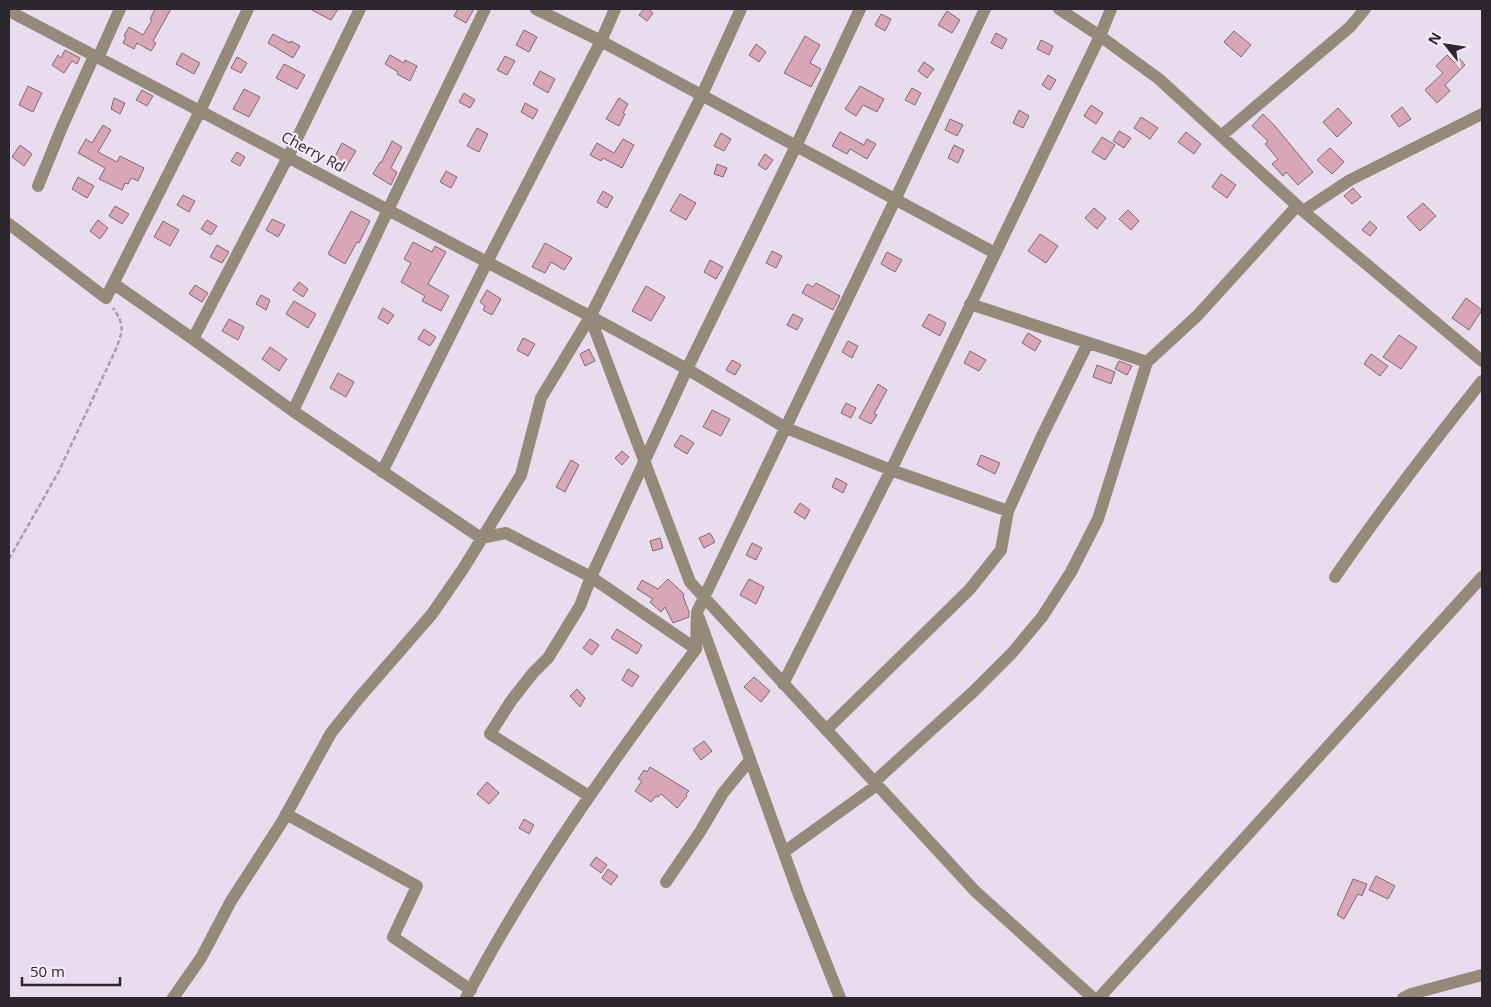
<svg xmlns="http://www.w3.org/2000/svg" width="1491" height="1007" viewBox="0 0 1491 1007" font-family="'Open Sans',sans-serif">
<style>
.building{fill:#d9a6b7;stroke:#7f6a70}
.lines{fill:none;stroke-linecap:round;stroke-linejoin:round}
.path{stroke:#a79dac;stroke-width:2.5;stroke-dasharray:5 2.5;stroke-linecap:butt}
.minor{stroke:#958a79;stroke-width:12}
.labels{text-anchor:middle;stroke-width:4.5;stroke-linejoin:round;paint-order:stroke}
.street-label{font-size:15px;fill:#2c262e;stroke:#f7e9fc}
</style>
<rect width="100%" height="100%" fill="#e9dcef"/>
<path class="building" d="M155,9H171L153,41L156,43L151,51L137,43L134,49L123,43L126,37L124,36L129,27L143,35L152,20L150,19Z
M310,9H338L331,20Z
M458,9H474L466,23L454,16Z
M644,9H648L653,13L647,21L639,15Z
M947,11L960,20L952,33L938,25Z
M881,14L891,19L885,31L875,25Z
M524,30L537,37L529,52L516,45Z
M1234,31L1251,45L1241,57L1224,42Z
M996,33L1007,39L1002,49L991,43Z
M273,34L290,43L291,41L300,46L293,58L268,43Z
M805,36L820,45L810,63L821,69L811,87L784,73Z
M1041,40L1053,46L1049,55L1037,49Z
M756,44L766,52L759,62L749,55Z
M65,50L80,58L77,64L72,61L64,73L52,65L58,55L61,58Z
M182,53L200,63L194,74L176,64Z
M390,55L404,63L405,60L417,66L410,81L397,74L398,72L385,64Z
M1447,55L1455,63L1459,58L1465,65L1445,85L1450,91L1437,103L1425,90L1443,73L1436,66Z
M505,56L515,61L507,75L497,70Z
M237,57L247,63L241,73L231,68Z
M924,62L934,69L927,78L918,71Z
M284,64L305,75L297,89L276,78Z
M540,71L555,79L548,93L533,84Z
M1048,75L1056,80L1050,90L1042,85Z
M28,86L42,93L33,112L19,105Z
M860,86L884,99L877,112L863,105L856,116L845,109Z
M912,88L921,93L915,105L905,100Z
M244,89L260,97L249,117L233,109Z
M142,90L153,96L147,106L136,100Z
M464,93L475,100L470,108L459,102Z
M114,98L125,103L120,114L111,109Z
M619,98L628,104L623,113L625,114L619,126L606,119Z
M525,103L538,110L533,119L521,112Z
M1091,105L1103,113L1096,124L1084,116Z
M1402,107L1411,119L1399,127L1391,116Z
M1338,108L1352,123L1337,137L1323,122Z
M1019,110L1029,116L1023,128L1013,123Z
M1263,114L1274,125L1313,172L1298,185L1286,172L1283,176L1272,164L1278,159L1265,144L1268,141L1252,126Z
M1141,117L1158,128L1150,139L1134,128Z
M950,119L963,125L957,136L945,130Z
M103,125L111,130L98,152L117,162L120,156L144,168L138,181L131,178L128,184L125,183L122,190L99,179L105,168L78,153L86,139L92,143Z
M477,128L488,134L479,152L467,146Z
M1119,131L1131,138L1124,148L1113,141Z
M840,132L864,145L867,139L876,144L867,159L850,149L847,154L832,146Z
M1186,132L1201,144L1194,154L1178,142Z
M721,133L731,139L724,151L714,146Z
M1102,137L1115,145L1105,160L1092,152Z
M623,139L634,145L622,168L603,158L601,161L590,155L597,143L614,153Z
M392,141L402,147L391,168L397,172L391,185L373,174L380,162L381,163Z
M342,143L356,151L344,171L331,164Z
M20,145L32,154L24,166L12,157Z
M954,145L964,150L958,163L948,158Z
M1330,148L1344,162L1332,174L1317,160Z
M237,152L245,157L240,166L231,161Z
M765,154L773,160L766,170L758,165Z
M717,164L727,168L723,177L714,174Z
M446,171L457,177L451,188L440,182Z
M1221,174L1236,185L1227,198L1212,187Z
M78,177L94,186L87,198L72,189Z
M1353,188L1361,197L1352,204L1344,196Z
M603,191L613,197L607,208L597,202Z
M680,194L696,203L686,220L670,211Z
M183,195L195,201L189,212L177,205Z
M1423,203L1436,216L1420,231L1407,217Z
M115,206L129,214L122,224L109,216Z
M1094,208L1106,218L1097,229L1085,218Z
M1128,210L1139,221L1131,230L1119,219Z
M351,211L370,221L359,243L357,242L345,264L328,254Z
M272,219L285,225L278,237L266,230Z
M98,220L108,228L100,239L90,231Z
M207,220L217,226L211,235L201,229Z
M163,221L179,230L170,246L154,237Z
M1370,221L1377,228L1370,236L1362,230Z
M1040,234L1058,246L1046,263L1028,251Z
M413,242L432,252L435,246L446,252L428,284L449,296L441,311L422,301L425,296L401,282L411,263L404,259Z
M545,243L572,258L564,270L551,262L545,273L532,267Z
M217,245L229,252L222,263L210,257Z
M772,251L782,256L776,268L766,263Z
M887,252L902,260L895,272L881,264Z
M710,260L723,267L716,279L704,272Z
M299,282L308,289L303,297L293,290Z
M816,283L840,296L833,310L802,293L807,284L813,287Z
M195,285L208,293L202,302L189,294Z
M646,286L665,297L651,321L632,311Z
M487,290L501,299L492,315L483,310L485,306L480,302Z
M261,295L270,300L266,310L256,304Z
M1466,298L1482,310L1469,330L1452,318Z
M294,301L316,314L308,328L286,314Z
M383,308L394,315L388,324L378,318Z
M793,314L803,319L797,330L787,325Z
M929,314L946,323L940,336L922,326Z
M229,319L244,327L238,340L222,331Z
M424,329L436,337L430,346L418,339Z
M1028,333L1041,341L1035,351L1022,343Z
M1399,335L1417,347L1401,369L1383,357Z
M523,338L535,344L528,356L517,350Z
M848,341L858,346L852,358L842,352Z
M270,347L287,359L279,371L262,359Z
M589,349L595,361L585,366L580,354Z
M970,351L986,360L979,371L964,363Z
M1371,354L1388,366L1380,376L1364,364Z
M732,360L741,365L735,375L726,370Z
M1119,361L1132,366L1127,375L1115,369Z
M1097,365L1115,372L1111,384L1093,377Z
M338,373L354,382L346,397L330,388Z
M878,384L887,390L874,414L877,415L871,424L859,418Z
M846,403L856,408L851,418L841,413Z
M712,410L730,419L721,436L703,427Z
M681,435L694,443L687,454L674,446Z
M622,451L629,457L622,465L615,458Z
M981,455L1000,463L995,474L977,465Z
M571,460L579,465L565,492L556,487Z
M836,478L847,484L843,493L832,487Z
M800,503L810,510L805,519L794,512Z
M710,533L715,542L704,548L699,538Z
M660,538L663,548L653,551L650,541Z
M752,543L762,548L756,560L746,555Z
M668,579L684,594L683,596L689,612V617L673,623L665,607L661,612L650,602L653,599L637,589L642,580L658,589Z
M749,579L764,587L756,604L740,595Z
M617,629L642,645L637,654L611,638Z
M590,639L599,645L592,655L583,648Z
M628,669L639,676L632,687L622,680Z
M754,677L770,691L761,702L744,687Z
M577,689L585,698L580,707L570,696Z
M704,741L712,751L701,760L693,749Z
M650,767L689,791L686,794L687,796L677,808L661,794L658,797L656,796L651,802L635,791L642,781L638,779L644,770L647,772Z
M487,782L499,793L489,804L477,794Z
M524,819L534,825L529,834L519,828Z
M596,857L607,865L601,873L590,865Z
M608,869L618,876L611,885L602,878Z
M1376,876L1395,886L1388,899L1369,890Z
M1353,879L1367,884L1362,896L1358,894L1344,919L1337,915Z"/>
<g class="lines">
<path class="path" d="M9,559L59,471L116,349C123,330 125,325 113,308"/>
<path class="minor" d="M615,9L601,41L995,253
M1059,9L1100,36L1159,79L1303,211L1482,361
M9,11L200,111L601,322L687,369L786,428L891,470L1008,511
M98,58L120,9
M1221,136L1350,27L1365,9
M38,186L62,127L94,56
M1303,211L1350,180L1482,114
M9,224L106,298L200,111L248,9
M114,284L193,339L293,411L481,538L506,533L591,577L687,369L796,146L860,9
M970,304L1147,362
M590,317L690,582L975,891L1093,998
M193,339L288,157L360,9
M293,411L388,210L485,9
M382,472L487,262L601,41L536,9
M1335,577C1381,510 1431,445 1482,381
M699,618L799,895L840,998
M783,684L891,470L1100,36L1111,9
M826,730L970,589L1001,550L1008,511L1042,436L1088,343
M874,782L973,692L1012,653L1042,617L1071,572L1098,519L1147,362L1197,316L1297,206
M589,796L490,734L511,701L533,673L548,658L580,606L591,577L696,649L697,612L895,200L985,9
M286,814L417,886L393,937L471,990
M784,852L877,785
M666,882L700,832L723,793L750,760
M173,998L201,958L231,901L282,822L331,733L359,698L432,614L463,569L521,475L541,398L590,317L701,97L741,9
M466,998C531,874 613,760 696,649
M1099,998L1482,577
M1403,998L1411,994L1482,975"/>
</g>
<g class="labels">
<g class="street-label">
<text transform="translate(313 152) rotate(28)" y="5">Cherry Rd</text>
</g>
</g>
<rect width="1491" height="1007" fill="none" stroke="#2c262e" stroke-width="20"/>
<g transform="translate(1446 45) rotate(300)" stroke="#f7e9fc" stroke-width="4" paint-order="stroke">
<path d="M0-4L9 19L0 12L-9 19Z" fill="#2c262e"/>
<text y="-8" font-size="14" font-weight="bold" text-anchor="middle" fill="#2c262e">N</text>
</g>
<path d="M22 977v8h98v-8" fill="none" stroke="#2c262e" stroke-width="2.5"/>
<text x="30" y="977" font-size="15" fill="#2c262e" stroke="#f7e9fc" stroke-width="4" paint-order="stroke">50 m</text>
</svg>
